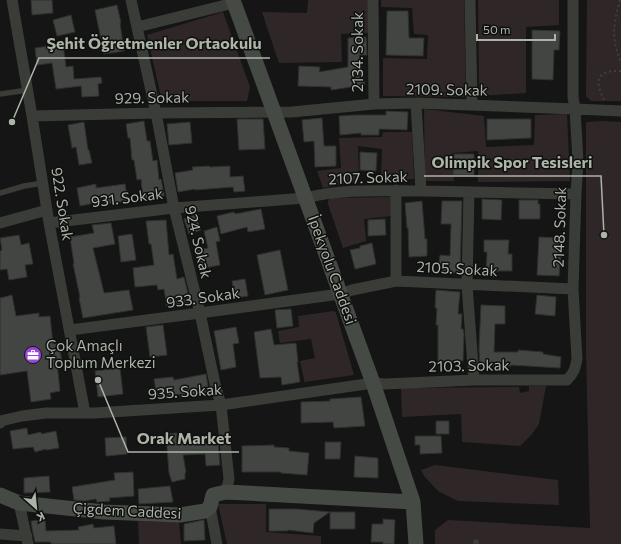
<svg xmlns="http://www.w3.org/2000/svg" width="621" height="544" viewBox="0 0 621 544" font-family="Commissioner,sans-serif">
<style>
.green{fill:#2f2727}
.building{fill:#424541;stroke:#2e312e}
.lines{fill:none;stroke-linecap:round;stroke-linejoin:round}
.path{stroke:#3d413c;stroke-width:2;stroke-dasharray:2 3;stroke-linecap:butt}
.lane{stroke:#393c37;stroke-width:5.5}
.street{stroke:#393c37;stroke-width:11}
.secondary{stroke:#464a44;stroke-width:15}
.labels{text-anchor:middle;stroke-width:3;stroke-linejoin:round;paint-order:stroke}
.street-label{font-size:15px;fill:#acb4a7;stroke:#0f100f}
.poi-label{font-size:15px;fill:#acb4a7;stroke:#0f100f;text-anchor:start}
.leader{fill:none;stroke:#acb4a7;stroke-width:1.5}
.callout-dot{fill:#acb4a7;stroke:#0f100f;stroke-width:1.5}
.callout-label{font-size:16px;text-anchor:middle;font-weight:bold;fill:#acb4a7;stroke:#0f100f;stroke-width:3;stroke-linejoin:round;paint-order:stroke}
</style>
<rect width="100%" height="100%" fill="#141514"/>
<path class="green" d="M308,0H368V33L341,34L342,62L279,63L262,12L307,13Z
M381,0H464L466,97L383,96V58L427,59L428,35L414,34L412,8L381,7Z
M478,0H559V25L526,27V93L479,96Z
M587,0H621V101H591L586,96Z
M223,12L250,87L247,101H162L147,35Z
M424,109L484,116L486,147L534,145L535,115L567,114L570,181L478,182V151L452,153L454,181H425Z
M602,121L621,122V544H435V530L448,520L590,528L586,348V122Z
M383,132H412L414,179H381L382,149L358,146L359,181L323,188L317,171L341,168L339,138L382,137Z
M393,197L392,216L364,219L366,241L343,248L328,204V200L331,198Z
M334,311L336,313L354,375L305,382V384L300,361L315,358L311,339L280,343L278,331L299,327L298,316Z
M529,386H546L539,424L532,434L520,446L462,442L461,414L402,417L401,388L519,387L520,393L529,391Z
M435,465L558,480L559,505L458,501L438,491L424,476L421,470Z
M218,504H266V532L321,536V544H227Z
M138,521L179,522L181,544H139Z"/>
<path class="building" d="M31,0H52L53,13L32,15Z
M117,5L121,23H120L124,51L104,54L95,10Z
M387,11H408L409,38H424L423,56L386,55Z
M71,15L75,32L57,36L53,20Z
M532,30L560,31L559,50H554L553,80L532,79Z
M366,37L367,55H359L365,85L351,88V87L331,90V87L298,86L299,66L320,67L319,72L348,67V38Z
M63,44L66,67L73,66L74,79L101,77L102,83L98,84L99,96L82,97L81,86L56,89L52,63L37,65L35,48Z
M386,111L408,112L407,130L379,129V135H361V133L340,135L339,116L355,115H386Z
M322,118L324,146H336V166L315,167L314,141L304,142L302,120Z
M237,119H263L265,149L239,150Z
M487,119H531V138L487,140Z
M144,121L147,141H150L153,161L157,160L159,180L161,179L164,194V196L143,199L141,179L137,180L134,160H132L130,138H128L126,124Z
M84,122L88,150H89L92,163L79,165L76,147L72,148L68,125Z
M190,122L192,143L169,145L167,124Z
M360,152L377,153L376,171L360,170Z
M454,154H474V175H453Z
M209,166L210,167L230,166V177L243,176L245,191L234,192L233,187L195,190V189L178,192L175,173L193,170L192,167Z
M96,184V188L125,184L128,201L105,204L104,201L80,206L77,188Z
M482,199L502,200L501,220L482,219Z
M519,200H538V204H540V219H519Z
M422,201L425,239H427V256L409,257L408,228H407L405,203Z
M442,201H462L460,273L438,272L440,255L450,256L451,224H441Z
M261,209L265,229L248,232L247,227L221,234L217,216L234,212L235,214Z
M195,215L201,230L189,234L184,219Z
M385,219L386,235L368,236V220Z
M166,220L169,255L173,254L177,279L184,277L190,302L167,307L164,289L158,290L157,285L135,287L133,268L154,265L151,244H149L146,221Z
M111,223L115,244L93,248L104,293L129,290L133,310L83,318L79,298L80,297L73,264H74L70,237L94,233L92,225Z
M217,227L220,241L216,242L220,265L199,269L195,251L208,248L204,231Z
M132,234L136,260L121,262L118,236Z
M19,235L21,245L29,243L33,264L25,265L27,277L9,280L7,269L0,270V251L2,250L0,238Z
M539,237L562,238L559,276L537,275Z
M484,240H509L508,254H512V271H496L495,277L486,276L487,252H484Z
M372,243L376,264L355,269L350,250L360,248V246Z
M280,250L288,290L265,295L257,255Z
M245,279L248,296L235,298L232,281Z
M436,290L460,292L458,314H462L461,329H463L464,334L463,361H438V325H436L437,308H435Z
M12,295L16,316L39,313V317L50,316L53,344L59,343L62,362L57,363L60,391L50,393L51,399L31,402L27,371L0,375V298Z
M537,295L556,297L555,316L535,314Z
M481,305L505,306V324H495L494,352H518V350L543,352V354L561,357L560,368L511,365V366H480L479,349Z
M291,309L293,326L277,328L275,310Z
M163,325L167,355L150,357L146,327Z
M236,327L239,343L233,344L236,367L221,370L214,331Z
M271,329L274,345L296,343L298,362H297L300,382L282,385L281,377L260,378L254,332Z
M120,368L123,394L98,397L95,371Z
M206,374L209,392L180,397V394L157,398L154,379L173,377L174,380Z
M361,397L365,426L334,428L333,422L301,423V402L330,401V399Z
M436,421H449V434H436Z
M27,428L28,435L41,432V434L56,431L59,448L46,450V449L35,452L33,447L13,449L10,431Z
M177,433L176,441H191V444L218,443L220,465L206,466L205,454L183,455L186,472L185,473V479L172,482L169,473L166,434Z
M415,436H441L442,453L420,454V445H415Z
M126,437L127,454L106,456L105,438Z
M325,442H341L340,459H325Z
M274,445V447L289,448V451L309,453L307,475L281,473V472H242V446Z
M355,456L378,458V478L354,477Z
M133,472L134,496L109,498L110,501L98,502H97L96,499L84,501L74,500L72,487L115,480L114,473Z
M49,476L50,492L24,493V478Z
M170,486L173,502L139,504L138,489Z
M269,509H296L330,512L314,523L313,533L288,530V531H269Z
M330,512H355V529H330Z
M383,519L395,520L394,544H383V542H371L372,524H383Z
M45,520L46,531L79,530L78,527L93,524L94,528L114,526L116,544H51V542H35L32,528L31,521Z
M203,520H204L205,540L184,541V524Z"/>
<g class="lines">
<path class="path" d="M620,0C613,26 611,37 621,63
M604,100C594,80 597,70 621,71"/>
<path class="lane" d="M0,94L28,90
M0,193L24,186L43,183
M476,542V544"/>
<path class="street" d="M12,0L32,116L49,223L85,413
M131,0L156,113L174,208L200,313L215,384L221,405L229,479L226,492
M373,0L374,104
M470,0L472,105
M137,27L234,3
M416,103L421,191
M32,116L156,113L292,112L374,104L416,103L575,109L621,111
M396,190V281
M469,192L467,285L474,380
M0,223L47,210
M49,223L174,208L305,198C344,188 384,191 423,191C474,192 525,193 576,194
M70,330L200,313L340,294L352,290L396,281L573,289
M0,423L1,421L22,416L46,413H95L221,405L373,383L385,384L474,380H567C574,373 575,369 577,359L573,289L576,194L578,161L575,109L573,97V0
M19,503L28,544
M210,507L217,544
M0,534L27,536"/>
<path class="secondary" d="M233,0L373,383L413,502L416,544
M0,495L19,503L104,512L180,515L205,511L210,507L213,495L226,492L413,502"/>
</g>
<defs>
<g id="office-disc" transform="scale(0.9)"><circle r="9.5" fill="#9a46db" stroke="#0f100f"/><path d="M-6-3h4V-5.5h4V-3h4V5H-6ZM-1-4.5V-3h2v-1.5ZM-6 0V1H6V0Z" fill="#fff"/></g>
</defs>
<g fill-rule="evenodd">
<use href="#office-disc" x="33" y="355"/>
</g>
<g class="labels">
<g class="street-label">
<text transform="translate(358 52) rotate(-90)" y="5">2134. Sokak</text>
<text transform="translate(447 90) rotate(1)" y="5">2109. Sokak</text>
<text transform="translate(152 98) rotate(-1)" y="5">929. Sokak</text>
<text transform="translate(368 178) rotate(-2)" y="5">2107. Sokak</text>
<text transform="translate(127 198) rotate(-7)" y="5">931. Sokak</text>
<text transform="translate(62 204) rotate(81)" y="5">922. Sokak</text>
<text transform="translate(560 227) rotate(-88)" y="5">2148. Sokak</text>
<text transform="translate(198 242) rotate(77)" y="5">924. Sokak</text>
<text transform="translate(457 269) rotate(3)" y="5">2105. Sokak</text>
<text transform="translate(332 270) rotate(70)" y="5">İpekyolu Caddesi</text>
<text transform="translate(203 298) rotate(-8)" y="5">933. Sokak</text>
<text transform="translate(469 366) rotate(-1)" y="5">2103. Sokak</text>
<text transform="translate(185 392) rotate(-4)" y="5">935. Sokak</text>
<text transform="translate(127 511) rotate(3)" y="5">Çigdem Caddesi</text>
</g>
<g class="poi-label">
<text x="46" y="351">Çok Amaçlı<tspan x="46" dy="17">Toplum Merkezi</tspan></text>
</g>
</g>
<path class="leader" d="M12 122L39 58H270M604 235L601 176H424M98 380L128 452H239"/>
<g class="callout-dot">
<circle cx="12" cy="122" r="4"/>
<circle cx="604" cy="235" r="4"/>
<circle cx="98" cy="380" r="4"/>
</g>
<g class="callout-label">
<text x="154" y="49">Şehit Öğretmenler Ortaokulu</text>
<text x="512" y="168">Olimpik Spor Tesisleri</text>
<text x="184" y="444">Orak Market</text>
</g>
<g transform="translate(36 508) rotate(153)" stroke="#0f100f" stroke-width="3" paint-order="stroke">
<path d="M0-3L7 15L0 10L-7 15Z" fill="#acb4a7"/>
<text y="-6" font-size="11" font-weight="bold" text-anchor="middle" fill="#acb4a7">K</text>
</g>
<path d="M477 34v6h78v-6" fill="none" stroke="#acb4a7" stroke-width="2"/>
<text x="483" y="34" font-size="12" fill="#acb4a7" stroke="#0f100f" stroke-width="3" paint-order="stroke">50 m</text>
</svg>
